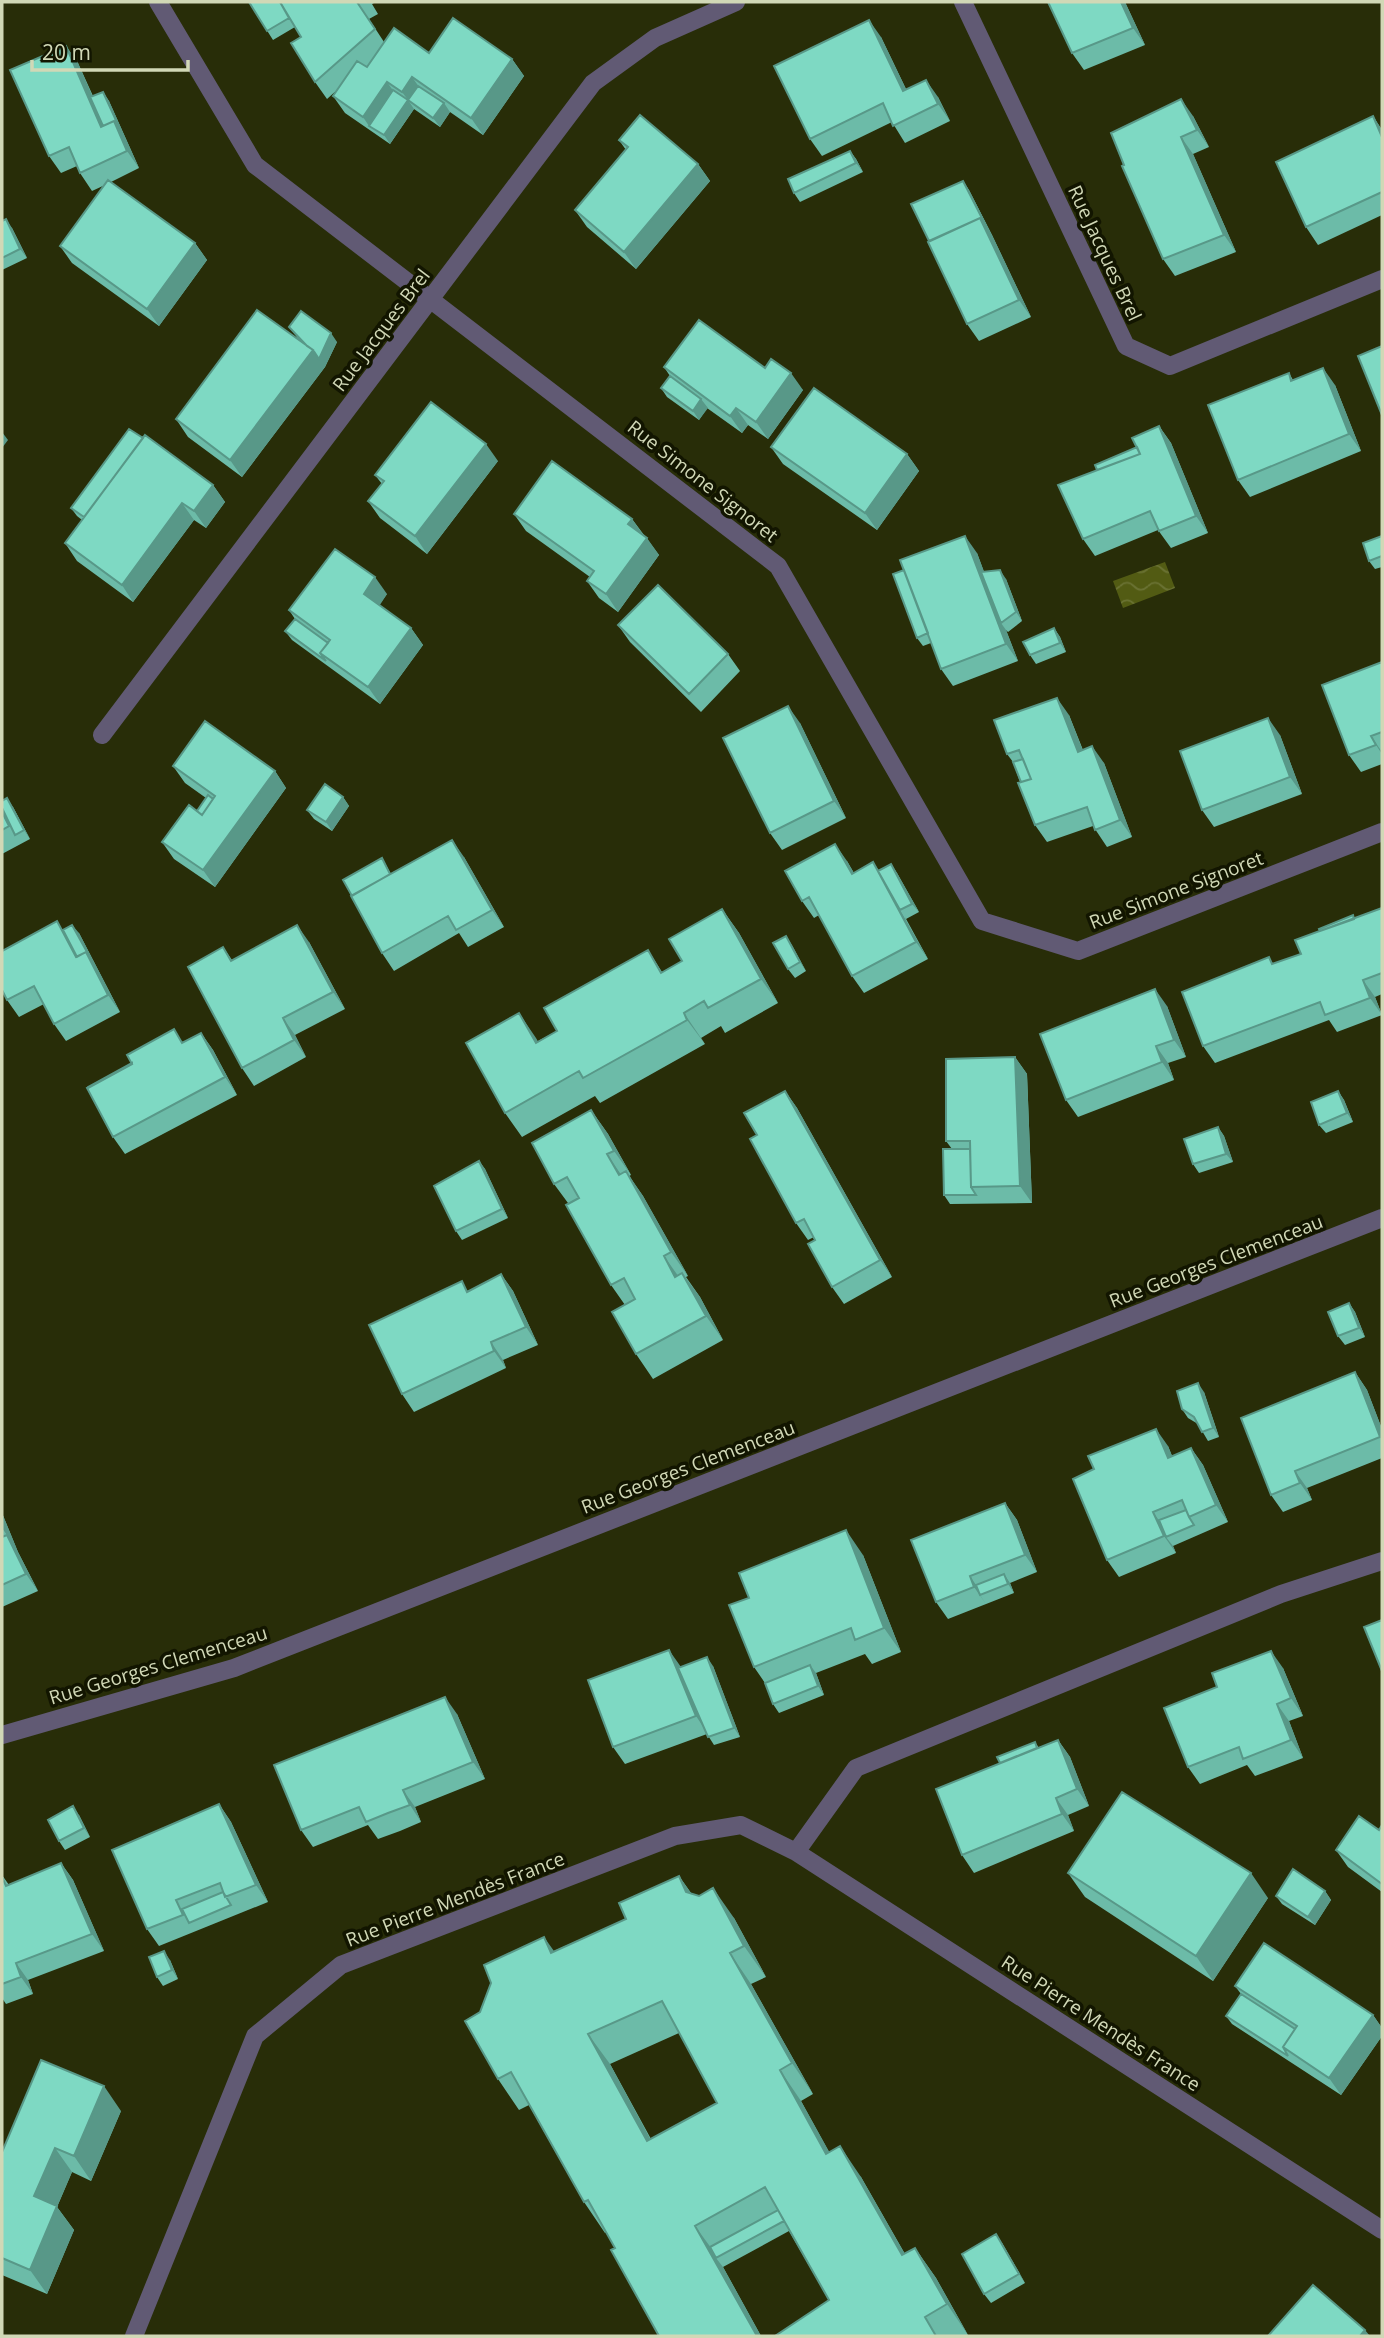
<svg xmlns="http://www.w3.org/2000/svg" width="1384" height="2338" viewBox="0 0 1384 2338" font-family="'Open Sans',sans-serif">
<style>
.water{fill:url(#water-waves)}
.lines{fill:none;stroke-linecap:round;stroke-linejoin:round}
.minor{stroke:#615a74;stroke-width:18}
.tertiary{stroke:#615a74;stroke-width:18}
.wall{fill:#6cbba8;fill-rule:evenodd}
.shaded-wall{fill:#589888}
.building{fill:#7ed9c3;stroke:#589888;stroke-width:2;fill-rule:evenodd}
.labels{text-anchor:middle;stroke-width:7;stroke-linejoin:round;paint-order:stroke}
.street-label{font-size:19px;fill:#d1d8b6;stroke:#121500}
</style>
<defs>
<pattern id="water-waves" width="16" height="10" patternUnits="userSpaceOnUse" patternTransform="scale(1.75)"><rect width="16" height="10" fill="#525b13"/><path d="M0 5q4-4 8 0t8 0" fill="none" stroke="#6a7233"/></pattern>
</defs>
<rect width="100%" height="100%" fill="#282d08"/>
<path class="water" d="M1165,562L1175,588L1123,608L1113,581Z"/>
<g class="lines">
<path class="minor" d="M158,2L255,165L778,566L982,921L1078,951L1382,832
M963,2L1126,346L1170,366L1382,279
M102,735L593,83L655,38L736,2
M796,1852L1382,2230
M134,2336L255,2036L341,1965L675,1836L741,1825L796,1852L856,1768L1281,1594L1382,1561"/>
<path class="tertiary" d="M2,1735L234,1668L1382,1218"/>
</g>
<path class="wall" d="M249,2H376L372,4L378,14L369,19L384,42L429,53L512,59L524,76L483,135L450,112L440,127L414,109L390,144L345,113L333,96L337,90L327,99L315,82L301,37L295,27L273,40Z
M1125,2L1145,45L1084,70L1072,53Z
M881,37L906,89L938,97L950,121L905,143L892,122L822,156L810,139Z
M66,46L78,63L93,96L103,92L109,101L139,168L111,182L195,243L207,260L159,326L72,263L60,246L105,185L92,191L80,173L77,166L61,173L49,156Z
M1193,116L1209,147L1193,154L1236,252L1175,276L1163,259L1124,165Z
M1373,116L1382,130V215L1318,245L1306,227Z
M619,140L698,164L710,181L636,269L587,227L575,210L626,150Z
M850,151L856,159L863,172L800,202L794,193Z
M963,181L969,190L992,235L1031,317L979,341L967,324L929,241Z
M2,221L12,228L27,258L2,270Z
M289,327L337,342L325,367L242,477L188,437L176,419L300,341Z
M664,367L765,368L803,390L768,439L748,425L742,433L707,408L699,420L667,397L661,388L670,376Z
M1289,373L1293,380L1335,385L1361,451L1250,497L1238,480Z
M1159,426L1171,443L1208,533L1171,548L1158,530L1095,556L1083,539L1097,470L1137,447Z
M771,447L907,454L919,471L877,530L783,464Z
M498,461L427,554L380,518L368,501L382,484L375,475Z
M213,485L225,502L206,528L194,520L133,602L77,561L65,543L82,520L77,516L71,508Z
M514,514L632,519L659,555L618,612L599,598L587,581L590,577L526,531Z
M1382,536V567L1375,569L1369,561Z
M977,553L984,572L1006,579L1022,621L1008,632L1006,630L1018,661L953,686L941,669L931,643L923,646L917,638Z
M387,594L379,605L411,628L423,645L380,704L292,640L285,631L295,619L289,610Z
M618,625L728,654L740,671L701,712L630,642Z
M1054,628L1060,637L1066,652L1036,664L1030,655Z
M1382,662V764L1361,772L1349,755Z
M1069,715L1083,750L1104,763L1132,837L1107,847L1093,826L1047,842L1035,825L1013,762L1007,754Z
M800,723L846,818L782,850L770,833Z
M1280,735L1302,794L1214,827L1202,810Z
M173,766L275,771L286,788L215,887L174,859L162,842L197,811L206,798L185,783Z
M343,797L349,806L332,831L314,819L307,810Z
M2,801L13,807L30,839L2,854Z
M464,857L504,927L468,947L459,933L394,971L382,953L352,896L382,858L391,874Z
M847,861L854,873L878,871L891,864L897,873L919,912L906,919L905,917L928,959L864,993L852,976L819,915L814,918L802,901Z
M1382,908V994L1375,997L1382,1015L1337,1032L1329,1020L1215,1063L1203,1046L1273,964L1301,954L1355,918Z
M722,909L739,933L778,1003L725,1033L721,1026L701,1038L705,1044L600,1103L595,1096L522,1137L505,1113L538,1041L557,1031L648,950L662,972L682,961Z
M63,930L79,933L120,1012L66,1041L54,1024L44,1004L19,1017L7,1000Z
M786,936L806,971L795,978L788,969Z
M309,942L345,1009L295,1035L306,1057L254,1086L242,1068L223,947L232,960Z
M1167,1006L1186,1057L1168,1063L1174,1080L1078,1117L1066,1100Z
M201,1033L213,1050L237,1095L125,1154L113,1137L183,1043Z
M1015,1057L1027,1074L1032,1203L950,1204L944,1195L952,1149L946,1141Z
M785,1091L797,1108L892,1277L844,1304L832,1287L814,1237L808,1240L796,1223L757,1135Z
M1338,1091L1344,1100L1353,1122L1326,1133L1319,1125Z
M591,1110L608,1134L631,1175L629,1176L643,1196L688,1276L686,1277L700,1297L723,1340L653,1379L636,1354L625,1305L611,1285L568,1203L554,1184Z
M1218,1127L1224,1136L1233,1162L1199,1173L1193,1164Z
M479,1161L485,1169L508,1218L462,1240L456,1231Z
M501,1274L513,1291L538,1345L503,1360L506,1368L414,1412L402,1394L468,1291Z
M1349,1303L1355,1312L1365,1337L1345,1345L1338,1336Z
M1355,1372L1367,1390L1382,1429V1458L1307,1488L1312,1500L1283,1512L1271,1495Z
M1204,1392L1219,1437L1208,1441L1198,1424L1188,1418L1182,1409Z
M1168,1446L1172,1456L1191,1448L1203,1465L1228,1522L1173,1546L1176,1553L1119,1577L1107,1560Z
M1005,1503L1017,1520L1037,1572L1010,1583L1014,1593L948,1619L936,1602Z
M2,1513L18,1552L38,1591L2,1607Z
M863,1555L901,1652L872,1664L865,1654L816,1673L824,1695L779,1713L773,1704L765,1683L754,1667Z
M713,1666L740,1737L714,1745L707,1734L625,1764L613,1747L681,1667Z
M1283,1668L1303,1716L1289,1721L1303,1758L1255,1776L1247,1765L1200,1784L1188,1767Z
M457,1714L485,1779L415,1807L421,1822L400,1831L378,1839L368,1825L313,1847L301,1830Z
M1058,1740L1070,1757L1089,1806L1068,1815L1074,1831L974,1873L962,1855L1000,1763L1035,1742L1039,1748Z
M219,1804L231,1822L268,1902L159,1946L147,1929Z
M79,1815L90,1837L65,1850L59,1841Z
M1382,1825V1892L1348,1867L1336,1850L1379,1830Z
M61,1863L73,1880L104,1951L28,1980L33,1994L6,2004L2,1998V1875L9,1885Z
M1068,1873L1268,1898L1213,1981L1085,1897Z
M679,1876L691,1893L734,1918L766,1977L751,1984L813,2094L801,2101L829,2152L861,2177L905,2254L915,2248L936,2278L968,2335L966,2336H775L829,2300L789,2231L723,2267L761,2336H659L615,2248L606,2232L605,2233L584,2202L529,2105L519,2110L498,2079L480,2012L554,1951L626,1919ZM679,2033L717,2103L651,2139L610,2064Z
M1325,1891L1331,1900L1315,1925L1282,1904L1276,1896Z
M170,1960L178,1979L163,1986L157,1977Z
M1235,1986L1373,2015L1382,2028V2036L1341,2095L1232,2024L1226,2016L1241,1994Z
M121,2111L91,2181L72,2172L57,2207L74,2230L47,2294L2,2275V2152Z
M1002,2243L1025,2283L991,2303L984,2294Z"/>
<path class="shaded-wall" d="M1121,2H1125L1145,45L1133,28Z
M869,20L881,37L915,108L903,91Z
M66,46L78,63L109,134L101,127Z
M512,59L524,76L483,135L471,118Z
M412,77L424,94L408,100L414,109L390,144L384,135L408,100L402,92Z
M926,80L938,97L950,121L938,104Z
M387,82L399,99L369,126L363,117Z
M103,92L109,101L139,168L127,151Z
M1181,99L1193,116L1209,147L1197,130Z
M444,103L450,112L440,127L433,118Z
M1373,116L1382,130V137Z
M1181,137L1193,154L1236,252L1224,235Z
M850,151L856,159L863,172L856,163Z
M698,164L710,181L636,269L624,252Z
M963,181L969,190L992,235L1031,317L1019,300Z
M6,219L12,228L27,258L20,249Z
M195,243L207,260L159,326L147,309Z
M331,333L337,342L325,367L319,359Z
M313,350L325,367L242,477L230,460Z
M1323,368L1335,385L1361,451L1349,434Z
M791,373L803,390L768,439L756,422Z
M701,399L708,408L699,420L693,411Z
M736,408L748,425L742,433L730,416Z
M1159,426L1171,443L1208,533L1196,516Z
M2,432L8,440L2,448Z
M486,444L498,461L427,554L415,536Z
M907,454L919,471L877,530L865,513Z
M213,485L225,502L206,528L194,511Z
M182,503L194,520L133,602L122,585Z
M632,519L644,536L628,524Z
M965,536L977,553L1003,622L1001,623L1006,630L1018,661L1006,644Z
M647,538L659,555L618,612L606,594Z
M1000,570L1006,579L1022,621L1016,612Z
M375,577L387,594L376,611L364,594Z
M411,628L423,645L380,704L368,687Z
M1054,628L1060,637L1066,652L1060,643Z
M1057,698L1069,715L1090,769L1078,752Z
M788,706L800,723L846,818L834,801Z
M1268,718L1280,735L1302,794L1290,777Z
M1371,736L1382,752V754L1376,745Z
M1092,746L1104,763L1132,837L1120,820Z
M275,771L286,788L215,887L203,870Z
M343,797L349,806L332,831L326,822Z
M7,798L13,807L30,839L24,830Z
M452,840L464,857L504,927L492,910Z
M835,844L847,861L864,891L852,874Z
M873,862L885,879L900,910L928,959L916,942Z
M891,864L897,873L919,912L912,904Z
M722,909L739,933L778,1003L761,979Z
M72,925L79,933L120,1012L108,995Z
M297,925L309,942L345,1009L333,992Z
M786,936L792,945L806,971L800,962Z
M1363,980L1375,997L1382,1015L1370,998Z
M1155,989L1167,1006L1186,1057L1174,1040Z
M519,1013L536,1038L553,1067L536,1043Z
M684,1013L701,1038L705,1044L687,1020Z
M283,1018L295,1035L306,1057L294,1040Z
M201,1033L213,1050L237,1095L225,1077Z
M1156,1046L1168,1063L1174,1080L1162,1062Z
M1015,1057L1027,1074L1032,1203L1020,1186Z
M785,1091L797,1108L892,1277L880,1260Z
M1338,1091L1344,1100L1353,1122L1347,1113Z
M591,1110L608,1134L631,1175L614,1151Z
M1218,1127L1224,1136L1233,1162L1226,1154Z
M607,1154L624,1179L619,1175Z
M479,1161L485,1169L508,1218L502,1209Z
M626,1171L643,1196L688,1276L671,1252Z
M664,1256L681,1280L675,1277Z
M682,1273L700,1297L723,1340L706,1316Z
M501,1274L513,1291L538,1345L526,1327Z
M1349,1303L1355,1312L1365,1337L1359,1328Z
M491,1342L503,1360L506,1368L494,1351Z
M1355,1372L1367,1390L1382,1429V1440L1380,1437Z
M1198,1383L1204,1392L1219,1437L1213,1428Z
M1156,1429L1168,1446L1180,1475L1168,1458Z
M1191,1448L1203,1465L1228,1522L1216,1505Z
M1295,1471L1307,1488L1312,1500L1300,1483Z
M1005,1503L1017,1520L1037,1572L1025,1555Z
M1153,1512L1165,1529L1166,1537L1173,1546L1176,1553L1164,1536Z
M2,1513L18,1552L38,1591L26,1574L7,1535L2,1528Z
M846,1530L863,1555L901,1652L884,1628Z
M1004,1574L1010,1583L1014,1593L1008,1584Z
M970,1576L982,1594L980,1595L986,1604L974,1587Z
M669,1650L681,1667L708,1734L696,1716Z
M1271,1651L1283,1668L1303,1716L1291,1698Z
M707,1657L713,1666L740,1737L734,1728Z
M810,1665L816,1673L824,1695L818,1686Z
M445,1697L457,1714L485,1779L473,1762Z
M1277,1704L1289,1721L1303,1758L1291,1740Z
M1058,1740L1070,1757L1089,1806L1077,1789Z
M403,1790L415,1807L421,1822L410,1805Z
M1056,1798L1068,1815L1074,1831L1062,1814Z
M219,1804L231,1822L268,1902L256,1885Z
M73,1806L79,1815L90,1837L84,1828Z
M61,1863L73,1880L104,1951L92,1934Z
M1251,1873L1268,1898L1213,1981L1196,1956Z
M679,1876L701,1907L686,1892Z
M713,1888L734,1918L766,1977L744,1946Z
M1325,1891L1331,1900L1315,1925L1308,1917Z
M544,1937L566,1968L551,1953Z
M164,1951L170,1960L178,1979L172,1970Z
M730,1953L751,1984L813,2094L792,2063Z
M16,1963L28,1980L33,1994L21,1977Z
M1373,2015L1382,2028V2036L1341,2095L1329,2078Z
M588,2034L610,2064L668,2172L647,2141Z
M780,2070L801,2101L847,2184L826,2154Z
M104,2086L121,2111L91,2181L74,2156Z
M840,2146L861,2177L923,2286L902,2255Z
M55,2148L72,2172L57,2207L74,2230L47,2294L30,2270L34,2196Z
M695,2226L717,2256L716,2258L723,2267L761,2336H757Z
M996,2234L1002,2243L1025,2283L1019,2274Z
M915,2248L936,2278L968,2335L947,2304Z
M1365,2330L1370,2336H1360Z"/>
<path class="building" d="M249,2H280L289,18L267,31Z
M280,2H358H357L375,29L315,82L291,43L301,37Z
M1048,2H1121L1133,28L1072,53Z
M453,18L512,59L471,118L412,77L402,92L387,82L363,117L333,96L357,61L367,67L394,28L429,53Z
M869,20L903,91L926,80L938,104L893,126L883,103L810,139L774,66Z
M66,46L101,127L114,121L127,151L80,173L69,147L49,156L10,70Z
M418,86L444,103L433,118L408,100Z
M393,90L408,100L384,135L369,126Z
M103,92L120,129L114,121L103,126L90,97Z
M1181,99L1197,130L1181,137L1224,235L1163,259L1122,166L1124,165L1111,133Z
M640,115L698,164L624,252L575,210L628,147L619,140Z
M1373,116L1382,137V192L1306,227L1276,162Z
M850,151L856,163L794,193L788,179Z
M108,180L195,243L147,309L60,246Z
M963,181L986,226L980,218L929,241L911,204Z
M980,218L1019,300L967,324L928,242Z
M6,219L20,249L2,258V221Z
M257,310L313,350L230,460L176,419Z
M301,311L331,333L319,359L313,350L307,346L289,327Z
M699,320L765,368L771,359L791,373L756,422L736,408L730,416L664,367Z
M1382,346V415L1358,356Z
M1323,368L1349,434L1238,480L1208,405L1289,373L1291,381Z
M670,376L701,399L693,411L661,388Z
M814,388L907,454L865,513L771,447Z
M431,402L486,444L415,536L368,501L384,481L375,475Z
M1159,426L1196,516L1159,531L1150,511L1083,539L1058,485L1140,454L1132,438Z
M129,429L143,438L84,517L71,508Z
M145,435L213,485L194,511L182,503L122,585L65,543Z
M1137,447L1140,454L1097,470L1095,465Z
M552,461L632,519L628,524L647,538L606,594L587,581L594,571L514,514Z
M965,536L1006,644L941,669L900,560Z
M1382,536V556L1369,561L1363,543Z
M335,549L375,577L364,594L411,628L368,687L320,653L330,640L289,610Z
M904,570L928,633L917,638L893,574Z
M1000,570L1016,612L1001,623L981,572Z
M658,585L728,654L689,694L618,625Z
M295,619L328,643L320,653L326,661L285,631Z
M1054,628L1060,643L1030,655L1023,642Z
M1382,662V732L1371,736L1376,745L1349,755L1322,685Z
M1057,698L1078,752L1092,746L1120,820L1095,830L1087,807L1035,825L1018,783L1031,779L1019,750L1007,754L994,720Z
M788,706L834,801L770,833L723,738Z
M1268,718L1290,777L1202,810L1180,751Z
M205,721L275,771L203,870L162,842L189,805L202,815L215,796L173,766Z
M1023,759L1031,779L1021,782L1013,762Z
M325,784L343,797L326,822L307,810Z
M208,795L213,799L202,815L197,811Z
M7,798L24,830L15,835L2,808V801Z
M2,812L9,826L2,830Z
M452,840L492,910L456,930L448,916L382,953L351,896Z
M835,844L852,874L873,862L916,942L852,976L809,897L802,901L785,871Z
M382,858L390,874L352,896L343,880Z
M891,864L912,904L900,910L878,871Z
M1382,908V973L1363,980L1370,998L1325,1015L1320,1002L1203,1046L1182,992L1269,957L1272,964L1301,954L1295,940Z
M722,909L761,979L708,1008L704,1001L684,1013L687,1020L583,1078L579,1071L505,1113L466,1043L519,1013L536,1043L557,1031L544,1008L648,950L661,973L682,961L669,939Z
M1353,915L1354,919L1320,931L1319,929Z
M57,921L76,957L86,952L108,995L54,1024L34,986L7,1000L2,990V951Z
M72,925L92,961L86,952L77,957L63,930Z
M297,925L333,992L283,1018L294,1040L242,1068L188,967L223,947L231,961Z
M786,936L800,962L788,969L773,943Z
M1155,989L1174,1040L1156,1046L1162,1062L1066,1100L1040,1034Z
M174,1029L182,1043L201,1033L225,1077L113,1137L87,1088L132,1064L127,1055Z
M1015,1057L1020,1186L971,1187L970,1141H946V1059Z
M132,1064L88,1088V1087L132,1063Z
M785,1091L880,1260L832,1287L808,1244L815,1240L804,1219L796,1223L750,1139L757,1135L744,1113Z
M1338,1091L1347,1113L1319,1125L1311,1102Z
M591,1110L614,1151L607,1154L619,1175L626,1171L671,1252L664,1256L675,1277L682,1273L706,1316L636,1354L612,1312L635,1299L624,1278L611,1285L566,1205L579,1198L567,1177L554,1184L532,1143Z
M1218,1127L1226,1154L1193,1164L1184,1139Z
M943,1149H970L971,1187L976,1195H944Z
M479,1161L502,1209L456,1231L434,1186Z
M501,1274L526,1327L491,1342L494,1351L402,1394L369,1325L462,1281L467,1292Z
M1349,1303L1359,1328L1338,1336L1328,1312Z
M1355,1372L1380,1437L1295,1471L1300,1483L1271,1495L1241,1418Z
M1198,1383L1213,1428L1202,1432L1194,1417L1182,1409L1177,1391Z
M1156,1429L1168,1458L1191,1448L1216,1505L1189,1517L1182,1500L1153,1512L1164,1536L1107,1560L1073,1479L1094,1469L1088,1456Z
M1005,1503L1025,1555L970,1576L974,1587L936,1602L911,1540Z
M1186,1510L1189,1517L1194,1525L1166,1537L1159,1520Z
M846,1530L884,1628L855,1640L851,1628L754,1667L729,1605L749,1598L739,1573Z
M7,1535L26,1574L2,1585V1537Z
M1004,1574L1008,1584L980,1595L976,1585Z
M1382,1620V1671L1364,1627Z
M669,1650L696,1716L613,1747L588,1680Z
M1271,1651L1291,1698L1277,1704L1291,1740L1243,1759L1239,1747L1188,1767L1164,1708L1217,1687L1212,1673Z
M707,1657L734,1728L708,1737L678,1668Z
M810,1665L818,1686L773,1704L765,1683Z
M445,1697L473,1762L403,1790L410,1805L388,1813L366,1822L359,1807L301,1830L274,1765Z
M1058,1740L1077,1789L1056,1798L1062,1814L962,1855L936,1789Z
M1035,1742L1037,1748L1000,1763L997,1757Z
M1122,1792L1251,1873L1196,1956L1068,1873Z
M219,1804L256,1885L225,1897L220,1883L176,1900L183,1915L147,1929L112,1850Z
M73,1806L84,1828L59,1841L48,1820Z
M1359,1816L1379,1830L1382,1825V1884L1336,1850Z
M61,1863L92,1934L16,1963L21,1977L2,1984V1877L6,1886Z
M1293,1869L1325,1891L1308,1917L1276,1896Z
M679,1876L686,1892L699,1896L713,1888L744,1946L730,1953L792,2063L780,2070L826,2154L840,2146L902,2255L915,2248L947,2304L925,2317L936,2336H775L829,2300L765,2187L695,2226L757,2336H659L611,2250L615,2248L588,2200L584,2202L511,2072L498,2079L465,2021L480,2012L491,1983L484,1965L544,1937L551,1953L626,1919L619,1903ZM662,2001L717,2103L647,2141L588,2034Z
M223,1892L231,1905L189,1923L182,1909Z
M1264,1943L1373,2015L1329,2078L1283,2047L1297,2026L1235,1986Z
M164,1951L172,1970L157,1977L149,1957Z
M1241,1994L1295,2029L1283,2047L1288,2056L1226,2016Z
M41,2060L104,2086L74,2156L55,2148L34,2196L57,2206L30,2270L2,2258V2152Z
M778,2210L784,2221L716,2258L710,2247Z
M996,2234L1019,2274L984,2294L962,2254Z
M1313,2285L1365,2330L1360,2336H1268Z"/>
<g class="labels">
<g class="street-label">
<text transform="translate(1105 253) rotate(65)" y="7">Rue Jacques Brel</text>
<text transform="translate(381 330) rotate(-53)" y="7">Rue Jacques Brel</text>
<text transform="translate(703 481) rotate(38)" y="7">Rue Simone Signoret</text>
<text transform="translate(1176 890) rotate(-21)" y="7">Rue Simone Signoret</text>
<text transform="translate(1216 1261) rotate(-21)" y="7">Rue Georges Clemenceau</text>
<text transform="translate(688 1467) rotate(-21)" y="7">Rue Georges Clemenceau</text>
<text transform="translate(158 1665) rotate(-17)" y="7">Rue Georges Clemenceau</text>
<text transform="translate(455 1899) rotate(-21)" y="7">Rue Pierre Mendès France</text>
<text transform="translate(1101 2023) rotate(33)" y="7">Rue Pierre Mendès France</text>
</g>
</g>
<rect width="1384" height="2338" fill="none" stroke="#d1d8b6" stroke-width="7"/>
<path d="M32 60v10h156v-10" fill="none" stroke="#d1d8b6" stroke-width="3.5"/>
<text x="42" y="60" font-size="21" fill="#d1d8b6" stroke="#121500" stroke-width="5" paint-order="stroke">20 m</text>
</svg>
